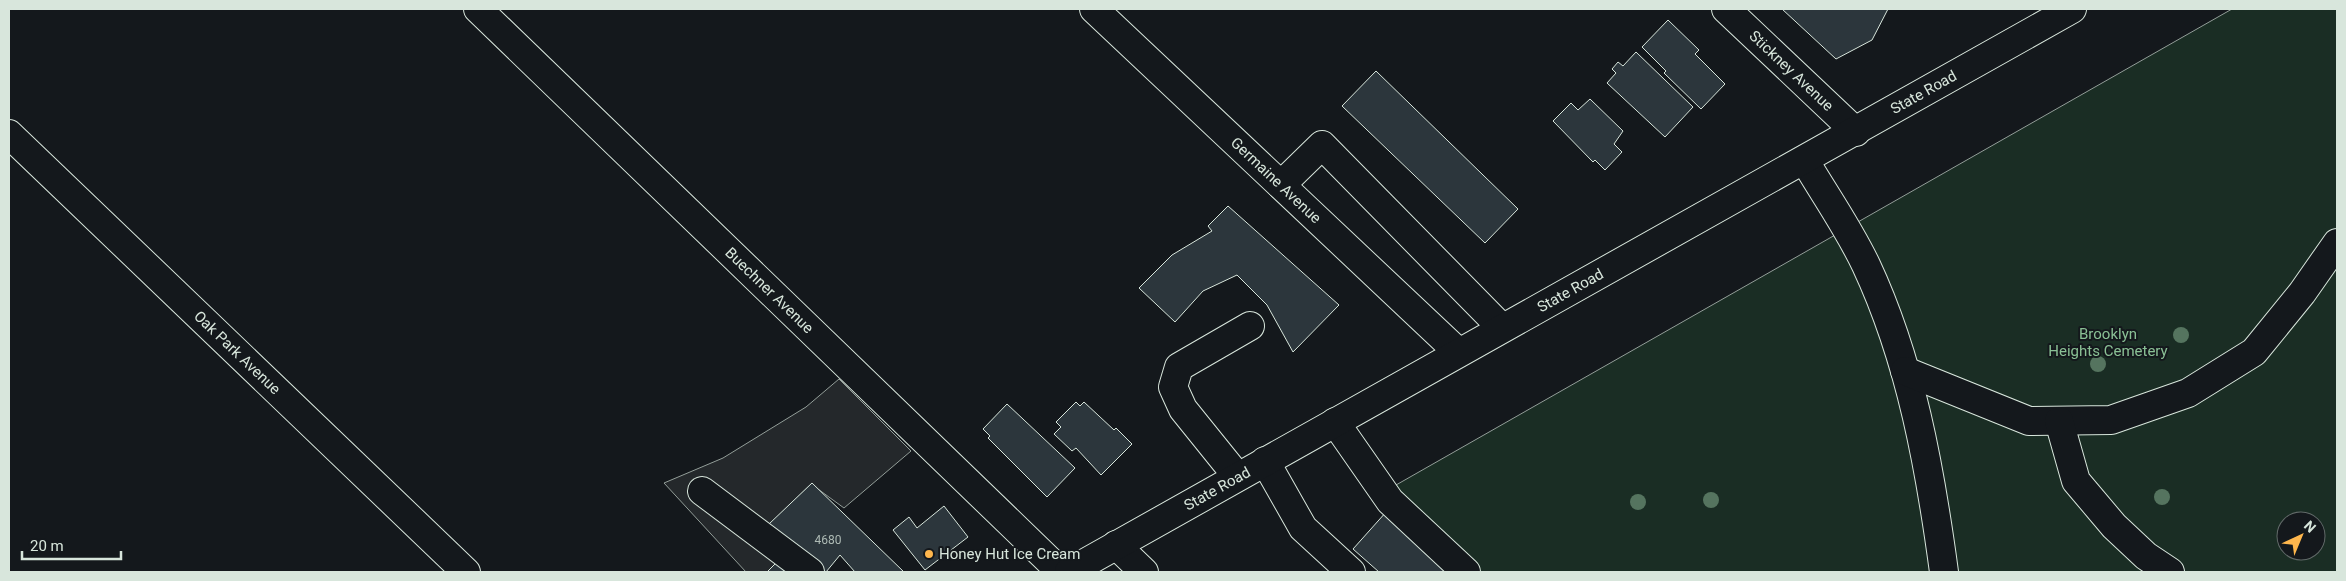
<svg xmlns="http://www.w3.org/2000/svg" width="2346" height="581" viewBox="0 0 2346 581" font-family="Roboto,sans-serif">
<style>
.green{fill:#1a2d24;stroke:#939e99;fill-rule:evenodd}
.parking{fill:#24282b;stroke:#939e99}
.building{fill:#2c363c;stroke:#d8e6dc}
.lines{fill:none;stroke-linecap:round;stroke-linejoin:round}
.minor-casing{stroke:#d8e6dc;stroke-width:30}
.major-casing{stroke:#d8e6dc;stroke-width:30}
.minor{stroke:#14181c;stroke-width:28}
.major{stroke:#14181c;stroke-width:28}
.tree{fill:#55745f}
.poi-dot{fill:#ffb74d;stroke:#14181c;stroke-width:2}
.labels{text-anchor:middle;stroke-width:4;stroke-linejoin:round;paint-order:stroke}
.number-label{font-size:12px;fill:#adbab4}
.street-label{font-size:15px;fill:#d8e6dc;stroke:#14181c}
.park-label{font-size:15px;fill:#8ac095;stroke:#14181c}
.poi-label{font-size:15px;fill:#d8e6dc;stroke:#14181c;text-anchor:start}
</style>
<rect width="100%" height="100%" fill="#14181c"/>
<path class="green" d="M2232,9H2337V572H1475L1389,489ZM2286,521H2316V551H2286Z"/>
<path class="parking" d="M839,379L911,451L844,508L811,484L755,539L776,563L767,572H746L664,483L723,458L806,407Z"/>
<path class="building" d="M1782,9H1888L1872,40L1836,59Z
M1668,20L1699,50L1695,54L1725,84L1701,109L1664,73L1666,71L1642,47Z
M1636,52L1693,107L1665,137L1607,83L1616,73L1612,69L1618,62L1623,66Z
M1376,71L1518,209L1485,243L1342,106Z
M1590,99L1623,131L1614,144L1622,152L1605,170L1595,160L1593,162L1553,121L1571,103L1578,110Z
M1228,206L1339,305L1293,352L1267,305L1237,275L1203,291L1175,322L1139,288L1172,255L1212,231L1208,226Z
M1076,402L1080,406L1084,402L1114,430L1116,428L1132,444L1101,475L1076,448L1072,451L1054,434L1061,427L1056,422Z
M1007,404L1075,468L1047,497L988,438L990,436L983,429Z
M812,483L904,572H855L840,555L826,572H821L769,524Z
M944,506L968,537L925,570L893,530L909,517L917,528Z
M1387,511L1454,572H1379L1353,549Z
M776,563L786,572H767Z"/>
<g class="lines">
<g class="minor-casing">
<g id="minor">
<path id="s1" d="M478,9L1061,572"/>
<path id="s2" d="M1094,9L1458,352"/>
<path id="s3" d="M1726,9L1856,132"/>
<path id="s4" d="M9,134L466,572"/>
<path d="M1805,161C1825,195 1849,229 1866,265C1911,361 1930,468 1944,572"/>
<path d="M1281,185L1322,145L1502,328"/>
<path d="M1905,371L2029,421L2111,420L2188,393L2254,352L2302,293L2337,243"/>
<path d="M2059,421L2076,481L2114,526L2146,556L2170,572"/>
<path d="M1335,422L1390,501L1466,572"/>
<path d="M1265,461L1303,528L1351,572"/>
<path d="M1237,476L1183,409L1173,387L1179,367L1250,326"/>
<path d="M702,491L810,572"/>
<path d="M1116,545L1144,572"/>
</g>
</g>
<g class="major-casing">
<g id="major">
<path id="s5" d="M1069,572L2072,9"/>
</g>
</g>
<use href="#minor" class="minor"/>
<use href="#major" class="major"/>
</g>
<g class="tree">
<circle cx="2181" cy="335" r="8"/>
<circle cx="2098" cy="364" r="8"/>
<circle cx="2162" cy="497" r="8"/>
<circle cx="1711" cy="500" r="8"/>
<circle cx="1638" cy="502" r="8"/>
</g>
<circle class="poi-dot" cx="929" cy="554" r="5"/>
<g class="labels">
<g class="number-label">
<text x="828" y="544">4680</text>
</g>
<g class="street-label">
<text dy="5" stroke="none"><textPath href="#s3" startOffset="90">Stickney Avenue</textPath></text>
<text dy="5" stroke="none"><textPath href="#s5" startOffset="980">State Road</textPath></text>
<text dy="5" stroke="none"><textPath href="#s2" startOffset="250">Germaine Avenue</textPath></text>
<text dy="5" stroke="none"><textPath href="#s5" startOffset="575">State Road</textPath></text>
<text dy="5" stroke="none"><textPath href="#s1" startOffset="405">Buechner Avenue</textPath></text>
<text dy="5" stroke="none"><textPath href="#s4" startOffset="316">Oak Park Avenue</textPath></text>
<text dy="5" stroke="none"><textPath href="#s5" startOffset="170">State Road</textPath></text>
</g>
<g class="park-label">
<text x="2108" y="339">Brooklyn<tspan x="2108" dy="17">Heights Cemetery</tspan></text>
</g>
<g class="poi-label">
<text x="939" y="559">Honey Hut Ice Cream</text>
</g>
</g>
<rect width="2346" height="581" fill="none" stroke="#d8e6dc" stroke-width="20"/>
<g transform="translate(2301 536) rotate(44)"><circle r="24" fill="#14181c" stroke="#626a69"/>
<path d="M0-4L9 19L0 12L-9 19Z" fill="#ffb74d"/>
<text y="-8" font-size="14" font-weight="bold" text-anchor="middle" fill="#d8e6dc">N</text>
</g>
<path d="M22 551v8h99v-8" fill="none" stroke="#d8e6dc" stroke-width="2.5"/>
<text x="30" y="551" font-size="15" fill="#d8e6dc" stroke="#14181c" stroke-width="4" paint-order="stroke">20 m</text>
</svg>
